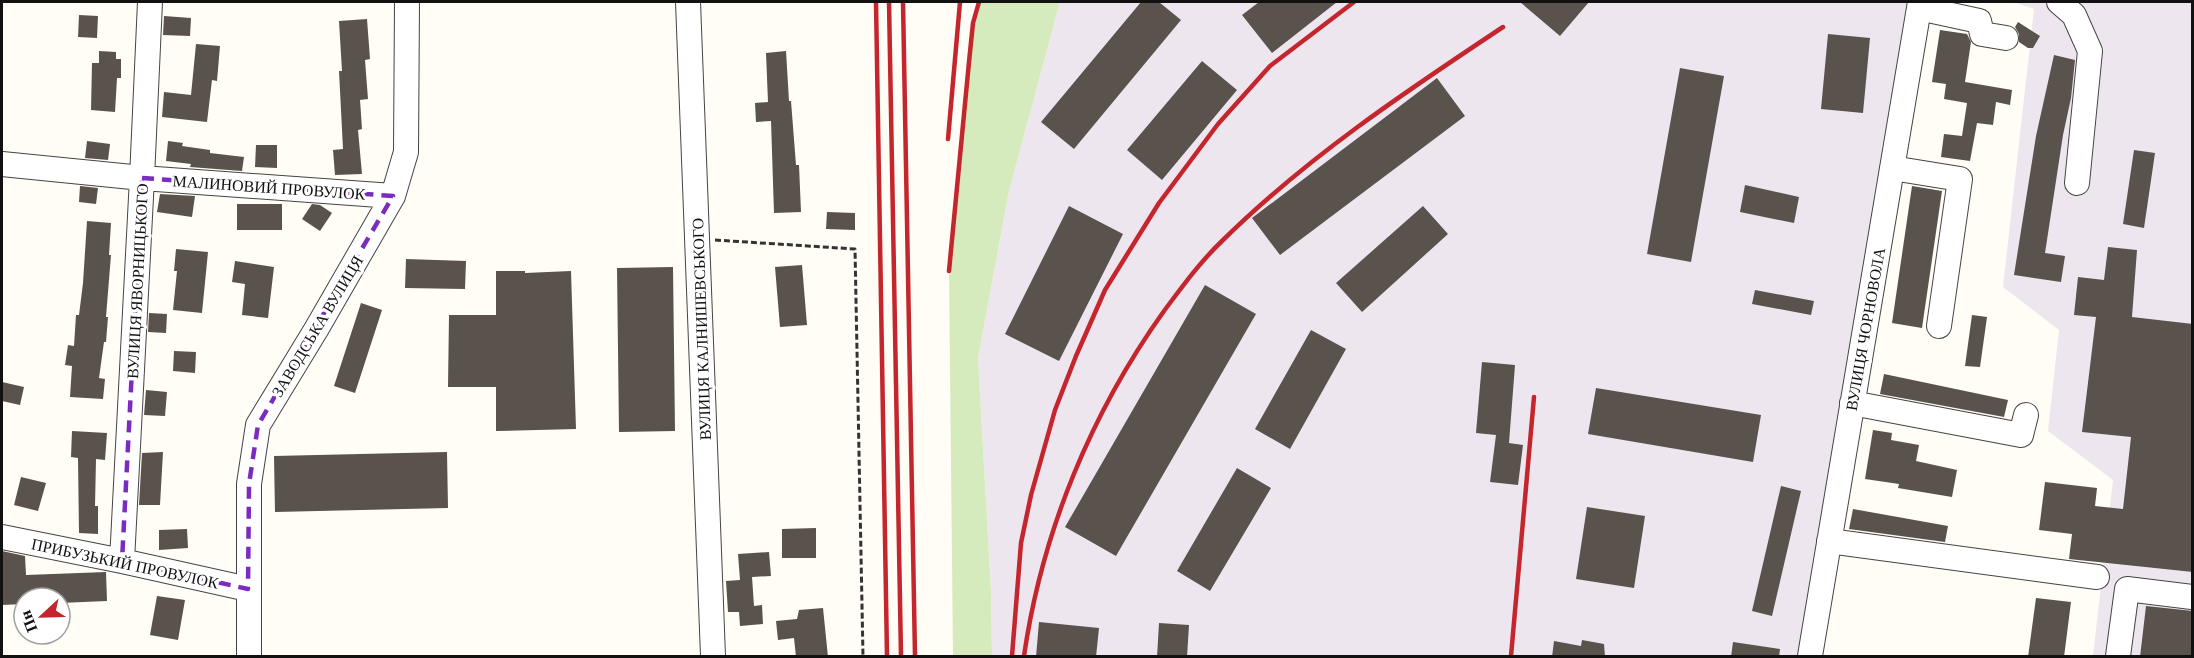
<svg xmlns="http://www.w3.org/2000/svg" width="2194" height="658" viewBox="0 0 2194 658" font-family="'Times New Roman',serif">
<style>
.industrial{fill:#eee6ef}
.green{fill:#d5ebbd}
.building{fill:#5a524d}
.lines{fill:none;stroke-linecap:round;stroke-linejoin:round}
.minor-casing{stroke:#444;stroke-width:26}
.path{stroke:#333;stroke-width:3;stroke-dasharray:6 3;stroke-linecap:butt}
.minor{stroke:#fff;stroke-width:24}
.rail{stroke:#c4262e;stroke-width:4.5}
.marked{fill:none;stroke:#7b2cbf;stroke-width:4.5;stroke-dasharray:12 8;stroke-linejoin:round}
.labels{text-anchor:middle;stroke-width:6;stroke-linejoin:round;paint-order:stroke}
.street-label{font-size:16px;fill:#111;stroke:#fff}
</style>
<rect width="100%" height="100%" fill="#fffdf5"/>
<path class="industrial" d="M1060,2H1913L1803,656H992L991,590L978,358L1009,191Z
M2013,2H2192V656H2093L2113,480L2048,431L2059,330L2003,287L2034,9Z"/>
<path class="green" d="M979,2H1060L1009,191L978,358L991,590L992,656H953L949,271L969,62L973,23Z"/>
<path class="building" d="M1141,2H1159L1181,20L1074,149L1041,122Z
M1259,2H1337L1272,53L1242,15Z
M1520,2H1589L1560,36Z
M79,15L98,16L97,38L78,37Z
M164,16L191,18L190,36L163,35Z
M367,19L370,59L365,60L368,99L360,100L362,129L358,130L362,174L335,175L333,150L343,149L339,71H342L339,21Z
M2018,22L2040,36L2033,48H2028L2019,42V34L2015,27Z
M1940,30L1967,34L1971,42L1965,82L2012,90L2010,105L1996,102L1993,125L1977,123L1970,161L1941,157L1944,134L1962,136L1967,103L1944,99L1946,84L1932,82Z
M1828,34L1870,38L1863,113L1821,109Z
M196,44L220,46L217,81L212,80L207,122L162,117L164,92L191,95Z
M99,51L116,52V59H121V78H117L115,112L91,110L92,63H99Z
M786,51L789,101H791L796,165H799L801,212L774,213L771,121L756,122L755,103L768,102L766,53Z
M2054,55L2075,60L2071,98L2063,135L2045,253L2065,256L2061,282L2014,275L2036,136Z
M1202,61L1237,90L1162,180L1127,150Z
M1680,68L1724,76L1691,262L1647,254Z
M1437,78L1465,116L1280,255L1252,218Z
M87,141L110,144L108,160L85,158Z
M168,141L183,143L182,146L210,150V153L244,157L242,171L190,167L191,164L166,161Z
M256,145H277V168L255,167Z
M2134,150L2155,153L2144,228L2123,224Z
M1745,185L1799,197L1794,223L1740,212Z
M80,186L98,188L96,204L79,202Z
M1912,186L1942,191L1922,328L1892,323Z
M160,194L195,196L192,217L157,212Z
M237,204H282V230H237Z
M312,204L320,205L332,213L320,231L302,219Z
M1069,206L1123,234L1059,361L1005,334Z
M1423,206L1448,234L1362,312L1336,283Z
M827,212L855,213V230L826,229Z
M87,221L111,223L109,255H111L106,317H108L106,342H104L99,378L105,379L103,399L70,397L72,366L65,365L68,345L74,346L76,315H79L83,283Z
M2108,247L2137,250L2132,317L2193,324V572L2069,559L2072,534L2039,530L2045,482L2097,488L2095,506L2123,509L2131,437L2082,432L2096,317L2074,315L2078,277L2104,280Z
M176,249L208,252L202,313L173,310L177,271H174Z
M406,259L466,261L465,289L405,288Z
M235,261L274,267L268,318L242,315L245,284L232,282Z
M802,265L807,325L780,327L775,267Z
M673,267L675,431L619,432L617,268Z
M496,271H525V273L571,271L576,429L496,431V387H448L449,315H496Z
M1205,285L1256,314L1116,556L1065,527Z
M1755,290L1814,301L1811,315L1752,304Z
M361,303L382,310L355,393L334,386Z
M149,313L167,314L166,333L148,332Z
M1972,315L1987,317L1980,367L1965,366Z
M1311,330L1346,349L1290,449L1255,429Z
M174,351L196,352L195,373L173,371Z
M1482,362L1515,365L1509,443L1523,445L1518,485L1490,482L1496,435L1476,433Z
M1884,374L2008,400L2004,417L1880,394Z
M2,382L24,387L20,405L2,401Z
M1596,388L1761,415L1753,462L1588,434Z
M146,390L167,392L165,416L144,415Z
M1873,430L1892,433L1891,440L1919,445L1916,461L1957,470L1952,497L1898,488L1899,484L1865,479Z
M72,431L107,433L105,460L96,459L95,506H98V534L79,533L78,458L71,457Z
M163,452L160,505H139L142,453Z
M447,452L448,508L275,512L274,456Z
M1237,468L1271,488L1210,591L1177,571Z
M21,477L46,483L38,511L14,505Z
M1781,486L1801,491L1772,616L1752,611Z
M1587,507L1645,516L1634,588L1576,579Z
M1853,509L1948,526L1945,542L1849,529Z
M816,528V558H782V529Z
M187,529L188,548L159,550V530Z
M2,551L25,556L26,575L106,572L107,601L60,603V598H24V604L2,605Z
M769,552L771,576L752,577L754,606L762,605L763,624L740,626L739,612H728L726,581L740,580L738,554Z
M157,596L185,600L178,640L150,635Z
M2036,598L2071,602L2064,657H2028Z
M2146,606L2193,611V657H2140Z
M823,608L828,657H796L794,638L778,640L776,621L797,619L799,610Z
M1039,622L1099,628L1096,657H1036Z
M1159,623L1189,625L1187,657H1157Z
M1582,640L1604,644L1605,657H1552L1554,641L1581,646Z
M1733,642L1780,649L1779,657H1731Z"/>
<g class="lines">
<g class="minor-casing">
<path id="minor" d="M688,2L713,656
M2059,2L2074,15L2090,51L2077,183
M1919,8L1979,21L1982,34L2006,38
M2,164L142,178L393,196
M1892,168L1960,179L1939,326
M1852,403L2021,435L2026,415
M2,537L122,561L248,589
M1829,541L2097,577
M122,561L142,178L150,2
M249,656V484L258,425L317,328L393,196L406,152L407,2
M1810,656L1920,2
M2118,656L2127,589L2192,597"/>
</g>
<path class="path" d="M715,240L855,249L863,656"/>
<use href="#minor" class="minor"/>
<path class="rail" d="M876,2L887,656
M889,2L901,656
M903,2L915,656
M948,139L960,2
M949,271L969,62L973,23L979,2
M1012,656L1021,543L1031,495L1055,410L1076,356L1105,290L1159,203L1218,124L1270,66L1354,2
M1024,656C1042,532 1091,413 1164,311C1182,287 1200,262 1222,241C1306,158 1405,92 1503,27
M1511,656L1534,397"/>
</g>
<path class="marked" d="M142,178L393,196L258,425L249,484L248,589L122,561Z"/>
<g class="labels">
<g class="street-label">
<text transform="translate(269 187) rotate(4)" y="6">МАЛИНОВИЙ ПРОВУЛОК</text>
<text transform="translate(137 281) rotate(-87)" y="6">ВУЛИЦЯ ЯВОРНИЦЬКОГО</text>
<text transform="translate(317 326) rotate(-59)" y="6">ЗАВОДСЬКА ВУЛИЦЯ</text>
<text transform="translate(701 329) rotate(-92)" y="6">ВУЛИЦЯ КАЛНИШЕВСЬКОГО</text>
<text transform="translate(1865 329) rotate(-80)" y="6">ВУЛИЦЯ ЧОРНОВОЛА</text>
<text transform="translate(125 563) rotate(12)" y="6">ПРИБУЗЬКИЙ ПРОВУЛОК</text>
</g>
</g>
<rect width="2194" height="658" fill="none" stroke="#111111" stroke-width="6"/>
<g transform="translate(42 616) rotate(248)"><circle r="28" fill="#ffffff" stroke="#a0a0a0" stroke-width="1.5"/>
<path d="M0-4.5L10 22L0 15L-10 22Z" fill="#c4262e"/>
<text y="-9" font-size="16" font-weight="bold" text-anchor="middle" fill="#111111">Пн</text>
</g>
</svg>
